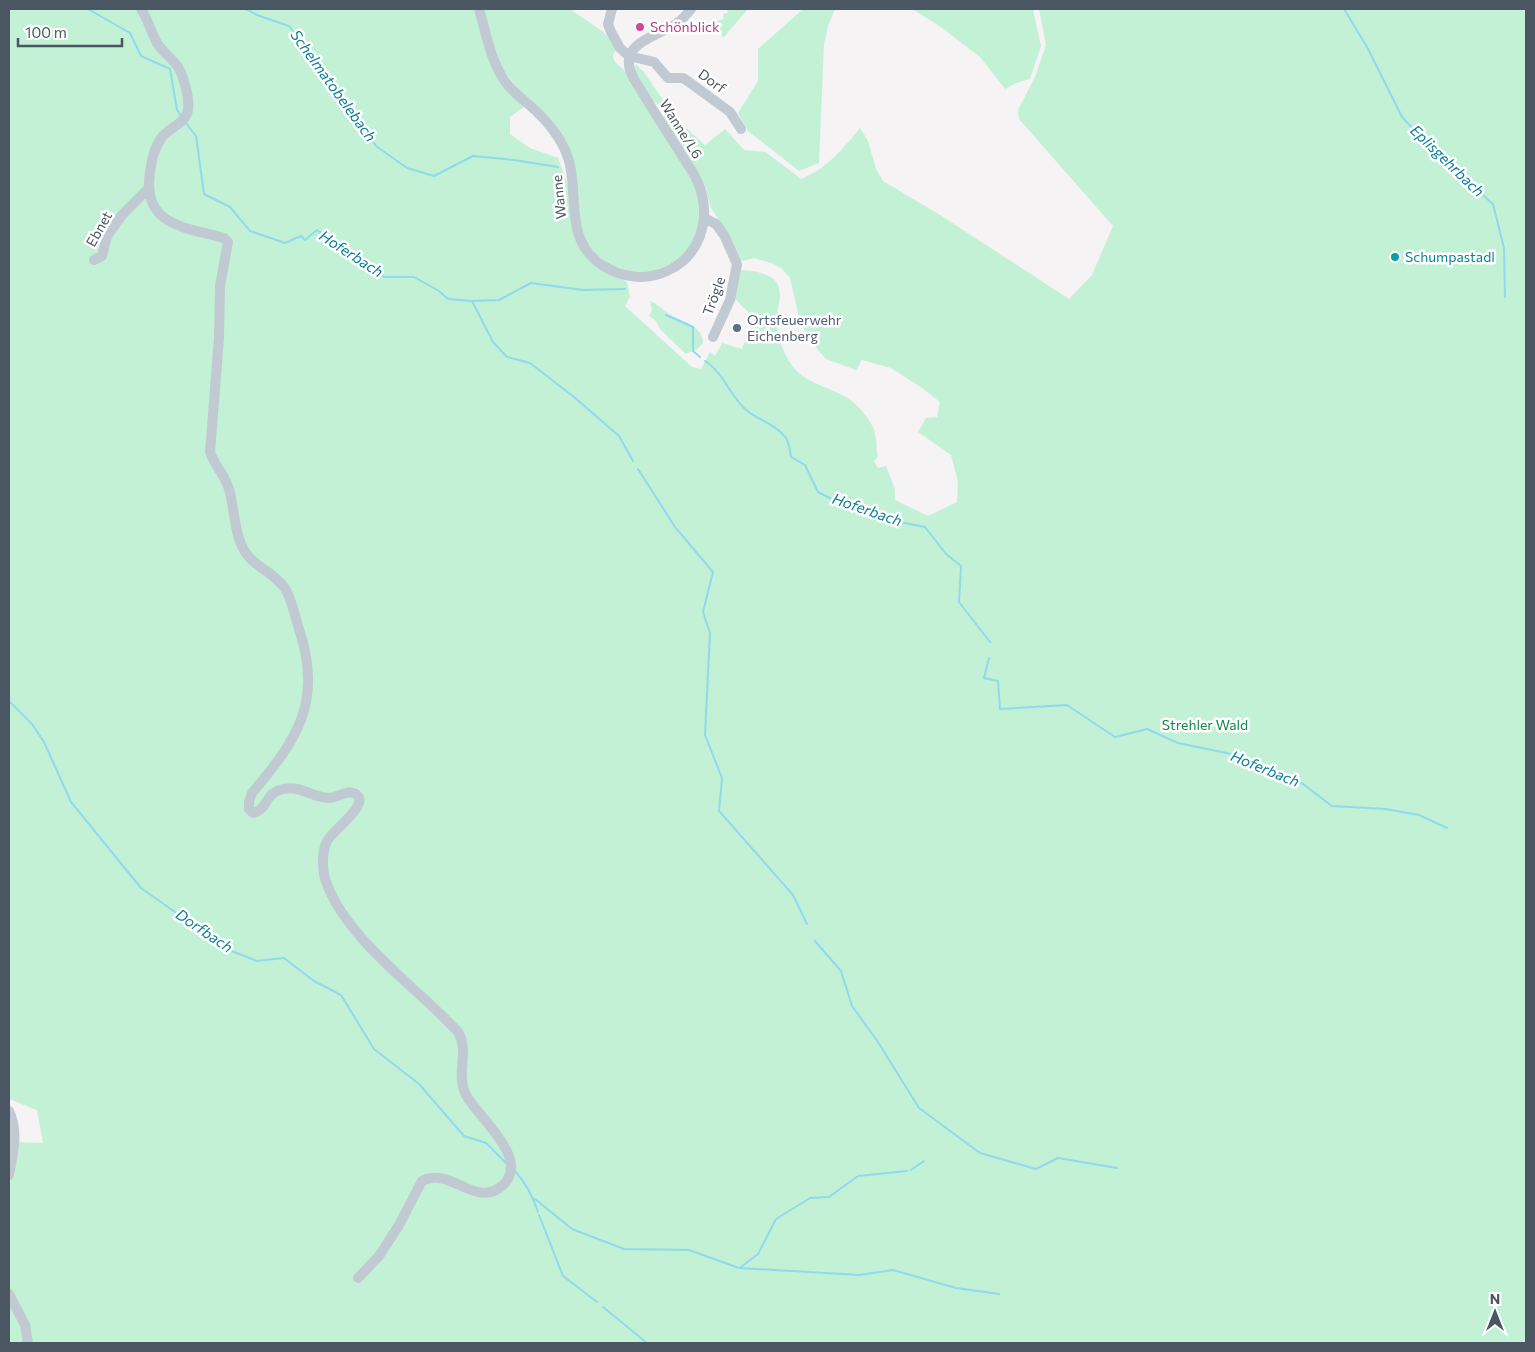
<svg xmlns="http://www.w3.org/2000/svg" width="1535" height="1352" viewBox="0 0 1535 1352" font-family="Commissioner,sans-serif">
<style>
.green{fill:#c3f1d5}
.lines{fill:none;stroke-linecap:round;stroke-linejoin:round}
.stream{stroke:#90daee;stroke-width:2}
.minor{stroke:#c1cad2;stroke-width:10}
.hotel-dot{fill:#d1479c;stroke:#fff;stroke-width:2}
.culture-dot{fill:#0f9aa8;stroke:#fff;stroke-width:2}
.service-dot{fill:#5c6f8a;stroke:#fff;stroke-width:2}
.labels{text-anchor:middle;stroke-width:5;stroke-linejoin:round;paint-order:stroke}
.hotel-label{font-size:14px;fill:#b23c85;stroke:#fff;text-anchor:start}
.street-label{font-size:14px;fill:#4a5661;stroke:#fff}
.culture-label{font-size:14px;fill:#0d838f;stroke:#fff;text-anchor:start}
.service-label{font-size:14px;fill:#4e5e75;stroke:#fff;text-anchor:start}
.park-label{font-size:14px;fill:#17864f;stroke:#fff}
.water-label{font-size:15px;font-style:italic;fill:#0c7c9b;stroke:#fff}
</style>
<rect width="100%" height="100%" fill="#f5f3f3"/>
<path class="green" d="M9,9H476L488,53L524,107L510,117V134L530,148L558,158L568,185L580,243L612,275L627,282L630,297L625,306L692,367L701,369L710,352L715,356L722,343L742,349L754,318L734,298L740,270C751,270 773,273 778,285C779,287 780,293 780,296C780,302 777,309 777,315C777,329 780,347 788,359C800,382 824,385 844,396C857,403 869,417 874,430C877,439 876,448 878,457L874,461L878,468L886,466L895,489V500L928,516L957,502L958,482L951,455L918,432L926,418L937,417L940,402L922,388L891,368L862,360L856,370L826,359L807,337L798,313L790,278L782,269L774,264L754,258L743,261L739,259L729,235L711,208L704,184L663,117L666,114L660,105L653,101L648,95L634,69L636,64L643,71L677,120L705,145L725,129L744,150L766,152L801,179C826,169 843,149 860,128L868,141L876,169L883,181L940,215L1069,299L1092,275L1113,226L1019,119L1018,110L1035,77L1046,45L1039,9H1526V1343H31L15,1305L9,1285V1189L11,1179L15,1176L13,1166L17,1142L43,1143L37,1110L9,1099Z
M483,9H570L602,31L619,48C604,58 621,66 628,74L698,191L701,221L689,249L680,259L652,272L638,274L608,264L594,252L583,236L577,214L571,153L502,69L495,54Z
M727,9H748L723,38L718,25H715L714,22L724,19L723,14L728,13Z
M803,9H835L828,26L824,44L819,163L799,171L748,131L738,113L758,81V49Z
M912,9H1033L1041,46L1030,79L1016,83L1005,89L980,57L941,27Z
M650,301C658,304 660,308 666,312C679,322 702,323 703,343L696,350L686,354L660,329L655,320L649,316L652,310Z
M9,1299L22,1322L26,1343H9Z"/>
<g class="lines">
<path class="stream" d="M88,9L130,33L141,56L170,69L177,110L182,117
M246,9L257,15L289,26L328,77L376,146L407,168L434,176L473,156L514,160L558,167
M1344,9L1367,47L1402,117L1443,161L1493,204L1504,248L1505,297
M186,123L196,136L204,194L230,207L250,231L285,243L301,236L305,240L317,230L384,277H414L439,291L448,299L472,301L499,300L531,283L583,290L625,289
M472,301L493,342L507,357L530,363L574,397L619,436L633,461
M666,315L693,327V351L700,357
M705,361C722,371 730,395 745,409C757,420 776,424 786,438C789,443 790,451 791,457L805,465L818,492L845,506L863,508L884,519L925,527L946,554L961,566L959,602L990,642
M638,469L675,527L713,572L703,612L710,633L705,735L722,778L719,811L793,895L807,924
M989,658L984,678L998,681L1000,709L1067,705L1115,737L1147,729L1178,743L1241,756L1303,784L1332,806L1386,809L1419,815L1447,828
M9,701L32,724L44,742L71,802L141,888L229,950L257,961L284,958L314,981L341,995L374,1049L419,1084L464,1136L486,1143L506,1163
M815,941L841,971L852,1006L878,1042L919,1108L980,1153L1036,1169L1058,1158L1117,1168
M911,1170L924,1161
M515,1171C526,1183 533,1197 538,1212
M535,1199L572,1229L624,1249L689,1250L739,1268L860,1275L893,1270L956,1288L999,1294
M539,1215L563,1276L597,1302
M741,1267L758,1254L776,1219L810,1198L829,1197L858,1176L907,1171
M603,1307L647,1343"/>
<path class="minor" d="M141,9C148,19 151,32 157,43C162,51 169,56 175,63C183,71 190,99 188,110C186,123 170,127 162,137C154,148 152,159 150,172C142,226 185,227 224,238L228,242L220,286L219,338L210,452C214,465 225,475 229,489C235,509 234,541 249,557C260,569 277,575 286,590C292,601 295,616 299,629C323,701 298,739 252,793L249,802V809L253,813C266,811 266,795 277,791C297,782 310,797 328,798C338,798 349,788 357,795C369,805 332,831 327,841C322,851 322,868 325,879C345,939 417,987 458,1032C470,1052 455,1073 466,1095C478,1117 531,1159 503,1185C476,1210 451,1166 422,1181L399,1225L379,1256L358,1278
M479,9C486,32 490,59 504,80C513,93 528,103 539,114C552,127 564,143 569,161C579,197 564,240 602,265C622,278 646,281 667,271C699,257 711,221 700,188C696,174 685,162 678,149C663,126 648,102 634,79C614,43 656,38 677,23C683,19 687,14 691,9
M612,9L608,24L611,32L620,48L629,56L654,62L668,78H683L689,82L730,112L741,129
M704,218L716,224L724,235L737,264L730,300L713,337
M94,260L102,256L107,236L122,215L148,189
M9,1111C19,1132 13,1154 9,1175
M9,1294L25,1325L28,1343"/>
</g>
<circle class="hotel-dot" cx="640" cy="27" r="5"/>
<circle class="culture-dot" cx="1395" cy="257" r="5"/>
<circle class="service-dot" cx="737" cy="328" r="5"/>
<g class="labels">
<g class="hotel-label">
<text x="650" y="32">Schönblick</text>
</g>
<g class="street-label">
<text transform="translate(712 81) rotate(36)" y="5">Dorf</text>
<text transform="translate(681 129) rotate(58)" y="5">Wanne/L6</text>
<text transform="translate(559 197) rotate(-96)" y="5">Wanne</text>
<text transform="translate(99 229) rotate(-61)" y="5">Ebnet</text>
<text transform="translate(714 296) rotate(-70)" y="5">Trögle</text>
</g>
<g class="culture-label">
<text x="1405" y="262">Schumpastadl</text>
</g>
<g class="service-label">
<text x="747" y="325">Ortsfeuerwehr<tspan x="747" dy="16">Eichenberg</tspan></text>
</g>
<g class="park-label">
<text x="1205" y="730">Strehler Wald</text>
</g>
<g class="water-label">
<text transform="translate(333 86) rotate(54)" y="5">Schelmatobelebach</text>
<text transform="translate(1447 161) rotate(44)" y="5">Eplisgehrbach</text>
<text transform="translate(351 254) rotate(33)" y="5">Hoferbach</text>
<text transform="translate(867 510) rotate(19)" y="5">Hoferbach</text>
<text transform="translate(1265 769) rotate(22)" y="5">Hoferbach</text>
<text transform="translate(204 931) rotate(34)" y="5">Dorfbach</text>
</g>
</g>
<rect width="1535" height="1352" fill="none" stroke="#4a5661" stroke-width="20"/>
<g transform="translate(1495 1312)" stroke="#ffffff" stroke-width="4" paint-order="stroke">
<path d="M0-4L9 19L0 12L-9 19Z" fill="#4a5661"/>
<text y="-8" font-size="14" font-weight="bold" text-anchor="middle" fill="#4a5661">N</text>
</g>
<path d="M18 38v8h104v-8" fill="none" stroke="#4a5661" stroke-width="2.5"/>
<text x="25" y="38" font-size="15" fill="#4a5661" stroke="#ffffff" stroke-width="4" paint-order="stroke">100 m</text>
</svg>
